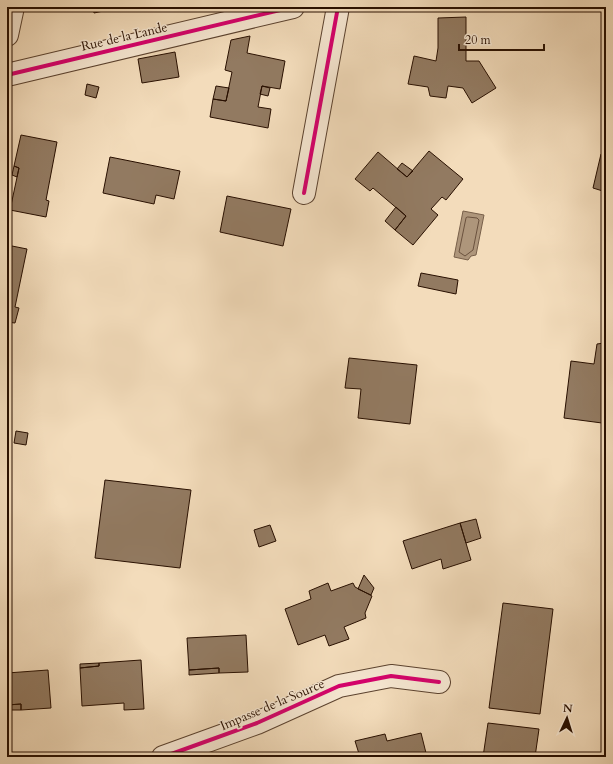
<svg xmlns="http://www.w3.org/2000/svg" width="613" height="764" viewBox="0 0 613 764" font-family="Cardo,serif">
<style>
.water{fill:#ae967b;stroke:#78604a}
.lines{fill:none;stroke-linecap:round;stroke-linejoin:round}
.shore{stroke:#6b523e;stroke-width:1}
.building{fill:#927a61;stroke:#280f00}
.street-casing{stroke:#5b422f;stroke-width:24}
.street{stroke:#f7e8d3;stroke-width:22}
.cycleway-casing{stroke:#f7e8d3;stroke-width:6}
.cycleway{stroke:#d6006c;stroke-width:4}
.labels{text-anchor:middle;stroke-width:3;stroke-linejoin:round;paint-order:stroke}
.street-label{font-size:13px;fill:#280f00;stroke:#f7e8d3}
</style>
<rect width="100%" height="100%" fill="#f3dcbb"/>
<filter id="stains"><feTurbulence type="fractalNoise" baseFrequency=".005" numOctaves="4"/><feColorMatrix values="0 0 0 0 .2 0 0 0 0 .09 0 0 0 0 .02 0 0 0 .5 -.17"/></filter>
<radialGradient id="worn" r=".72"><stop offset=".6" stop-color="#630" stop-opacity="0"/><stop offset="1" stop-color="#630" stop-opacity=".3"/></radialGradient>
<path class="water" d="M463,211L484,215L476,255L471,256L468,260L454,257Z"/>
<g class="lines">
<path class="shore" d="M468,217L477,218L479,220L473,250L465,256L459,252L466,218Z"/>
</g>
<path class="building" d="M93,7H116L117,8L94,13Z
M466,17V61H479L496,88L472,103L463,88L448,86L446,98L430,96L428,87L408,84L414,56L436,61L438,48V18Z
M250,36L247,53L285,61L280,89L262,86L258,107L271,109L268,128L210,117L213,99L226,101L232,72L225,70L231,40Z
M175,52L179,77L142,83L138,59Z
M87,84L99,87L96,98L85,95Z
M216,86L229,88L226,101L213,99Z
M262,86L270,88L268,96L260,94Z
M21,135L57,142L46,200L49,201L46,217L10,210L19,168L14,166Z
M429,151L463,179L446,200L442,197L431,209L438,215L413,245L395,230L406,216L373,188L370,191L355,179L378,152L407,177Z
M601,154L606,155V192L593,188Z
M110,157L180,171L174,199L156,195L154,204L103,193Z
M402,163L413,171L407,177L397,169Z
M14,166L19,168L17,177L12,175Z
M227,196L291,209L283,246L220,232Z
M396,207L406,216L395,230L385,221Z
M7,245L27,249L15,307L19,308L15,323L7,322Z
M421,273L458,280L456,294L418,286Z
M604,343H606V395L602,423L564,418L571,361L594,364L597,344Z
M349,358L417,365L410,424L358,418L361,389L345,388Z
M16,431L28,433L26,445L14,443Z
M105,480L191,490L180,568L95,558Z
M476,519L481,538L466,543L460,523Z
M460,523L471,560L443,569L441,559L412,569L403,541Z
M270,525L276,541L259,547L254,530Z
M364,575L374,588L371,595L358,589Z
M328,583L331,591L353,583L355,587L372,596L365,613L366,618L344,627L349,639L329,646L325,635L298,645L285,609L311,599L309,591Z
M503,603L553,609L540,714L489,708Z
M246,635L248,672L219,673V668L189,670L187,638Z
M141,660L144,709L124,710V703L82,706L80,668L99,666V663Z
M99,663V666L80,668V664Z
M219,668V673L189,675V670Z
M48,670L51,708L21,710V704L7,705V673Z
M21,704V710H7V705Z
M488,723L539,729L535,757H483Z
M421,733L427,757H360L355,741L385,734L387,741Z"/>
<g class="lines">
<g class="street-casing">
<path id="street" d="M7,35L13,7
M7,75L293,7
M304,193L338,7
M163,757L257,723L339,686L391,676L439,682"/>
</g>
<use href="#street" class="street"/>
<g class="cycleway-casing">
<path id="cycleway" d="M7,75L293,7
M304,193L338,7
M163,757L257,723L339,686L391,676L439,682"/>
</g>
<use href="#cycleway" class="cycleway"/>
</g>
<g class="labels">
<g class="street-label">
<text transform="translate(124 36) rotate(-13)" y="5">Rue de la Lande</text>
<text transform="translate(272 704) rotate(-23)" y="5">Impasse de la Source</text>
</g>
</g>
<rect width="613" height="764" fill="none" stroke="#f3dcbb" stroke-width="24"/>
<rect x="8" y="8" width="597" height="748" fill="none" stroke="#280f00" stroke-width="2"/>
<rect x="12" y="12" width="589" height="740" fill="none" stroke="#280f00"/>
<g transform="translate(567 718) rotate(4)" stroke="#f7e8d3" stroke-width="3" paint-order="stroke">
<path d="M0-3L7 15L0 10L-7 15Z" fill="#280f00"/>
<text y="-6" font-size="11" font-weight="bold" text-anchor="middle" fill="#280f00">N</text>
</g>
<path d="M459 44v6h85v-6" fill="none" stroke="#280f00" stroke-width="2"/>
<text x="465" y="44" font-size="12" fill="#280f00" stroke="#f7e8d3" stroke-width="3" paint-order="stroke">20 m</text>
<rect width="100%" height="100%" filter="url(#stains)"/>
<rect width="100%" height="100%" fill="url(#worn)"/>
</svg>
